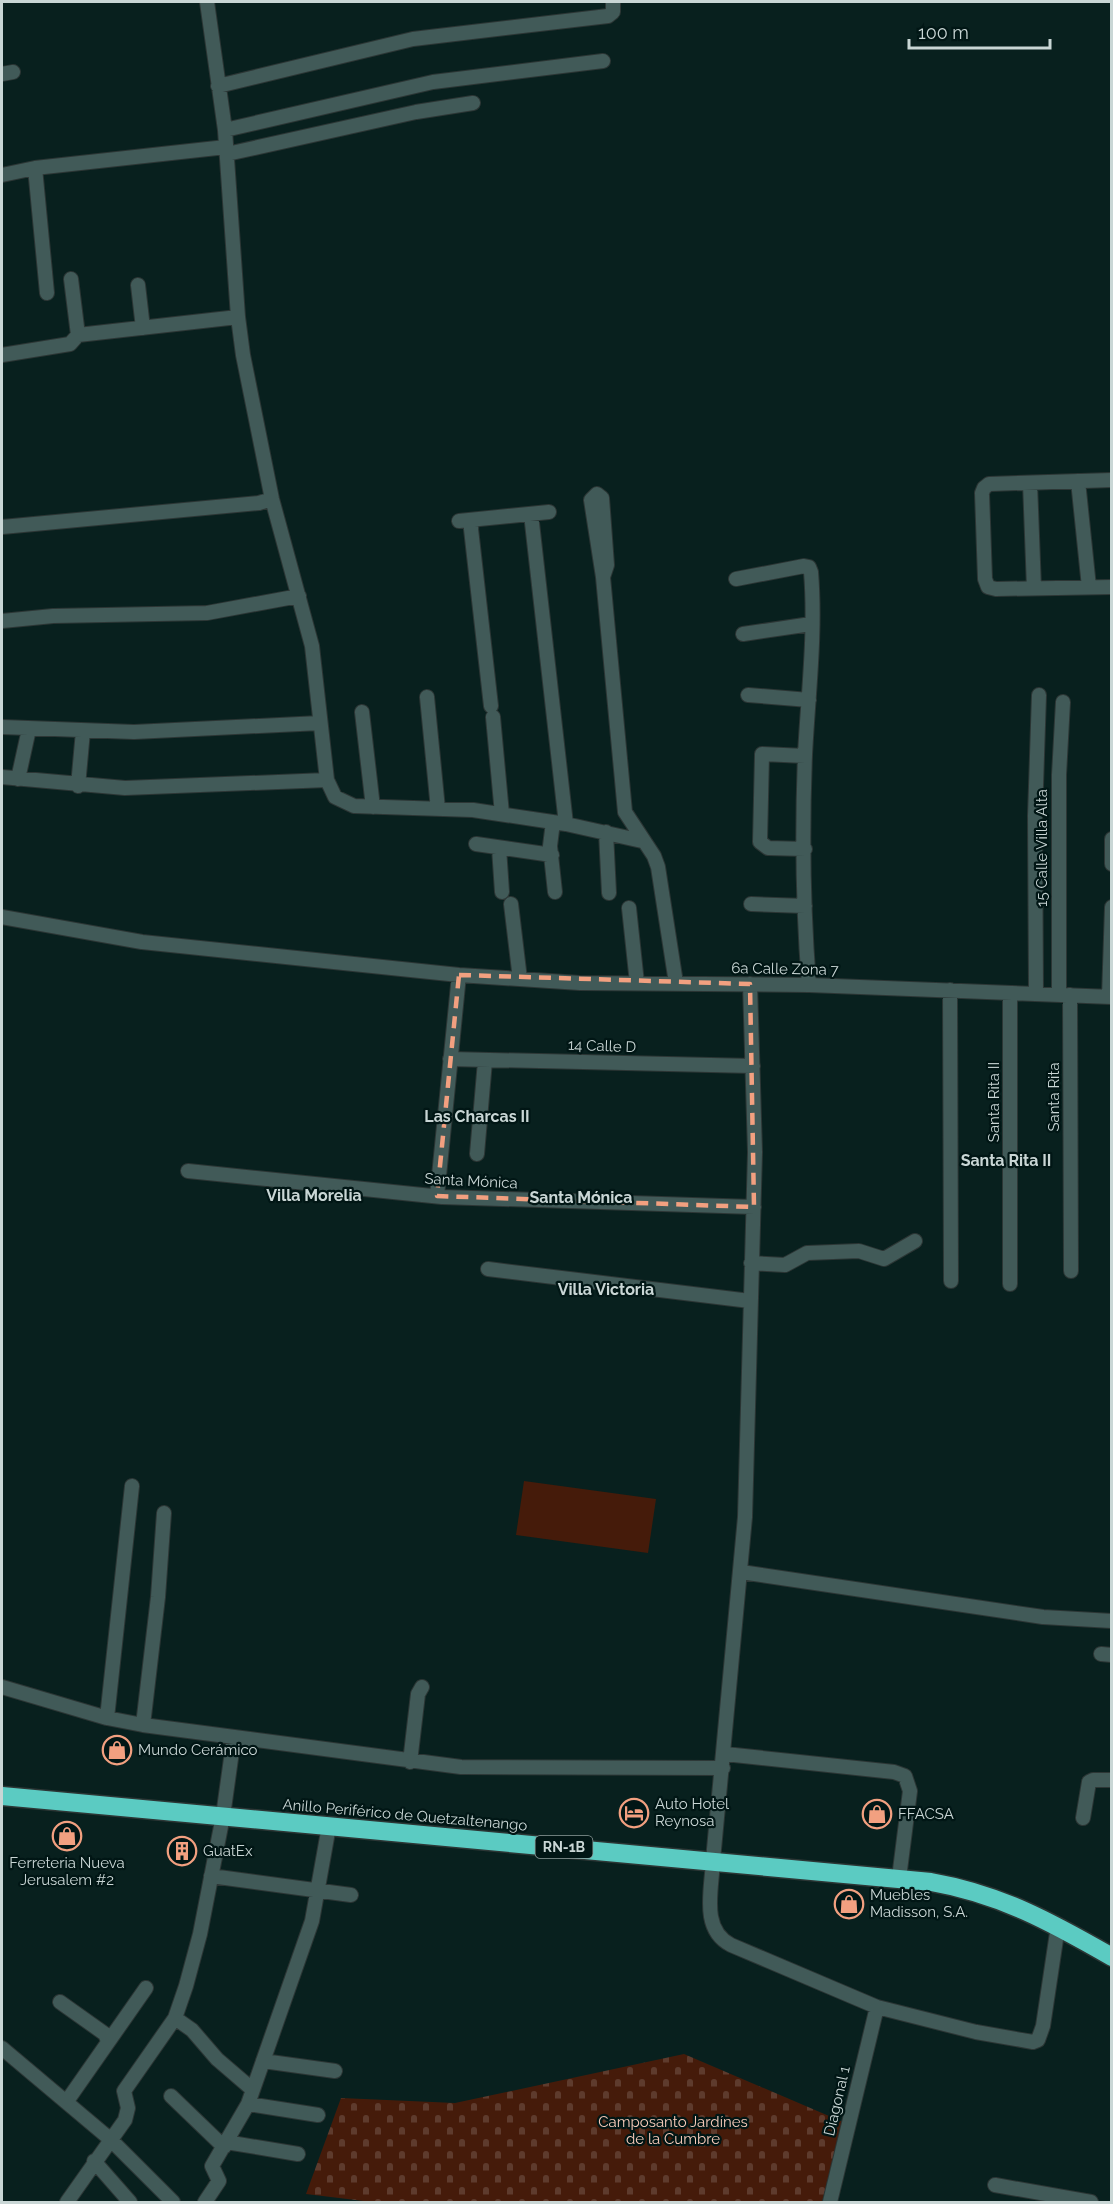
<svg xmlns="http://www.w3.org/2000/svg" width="1113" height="2204" viewBox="0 0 1113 2204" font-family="Raleway,sans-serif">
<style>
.cemetery{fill:url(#cemetery-stones)}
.pitch{fill:#451b0a}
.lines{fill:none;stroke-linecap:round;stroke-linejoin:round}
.minor-casing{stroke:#2c3635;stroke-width:16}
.highway-casing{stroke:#2c3635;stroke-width:21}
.minor{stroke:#415a58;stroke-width:14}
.highway{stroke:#5bcbc2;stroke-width:18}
.marked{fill:none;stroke:#f2a080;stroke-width:4.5;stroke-dasharray:12 8;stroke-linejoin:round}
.labels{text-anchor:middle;stroke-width:4.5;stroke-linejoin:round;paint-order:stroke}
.shield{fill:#011615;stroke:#8d9c9b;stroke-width:1.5}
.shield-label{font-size:14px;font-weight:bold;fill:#c9d6d5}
.street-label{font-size:15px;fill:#c9d6d5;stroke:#011615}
.poi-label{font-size:15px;fill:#c9d6d5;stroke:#011615;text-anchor:start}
.park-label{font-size:15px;fill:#f9ccbb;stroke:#011615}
.neighbourhood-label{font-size:16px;font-weight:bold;fill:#c9d6d5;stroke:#011615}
</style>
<defs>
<pattern id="cemetery-stones" width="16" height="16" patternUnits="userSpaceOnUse" patternTransform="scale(1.5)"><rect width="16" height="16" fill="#451b0a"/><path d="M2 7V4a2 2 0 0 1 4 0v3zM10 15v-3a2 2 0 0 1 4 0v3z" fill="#5e3b2d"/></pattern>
</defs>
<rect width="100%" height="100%" fill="#08201e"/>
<path class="cemetery" d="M684,2054L843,2122L822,2202H372L306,2194L341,2098L455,2103Z"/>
<path class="pitch" d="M524,1481L656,1499L648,1553L516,1535Z"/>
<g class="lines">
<g class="minor-casing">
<path id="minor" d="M207,2L225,130L238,317L243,355L272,499L312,646L327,780L335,797L354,806L473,810L566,824L642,841
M2,74L13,72
M218,86L413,39L608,16L613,12V2
M225,130L433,82L603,61
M227,154L416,112L473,103
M35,168L47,293
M2,175L35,168L226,147
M71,279L78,335
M138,285L143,328
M2,355L70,344L78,335L238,317
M1112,480L989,484L984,488L982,493L985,579L988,587L996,589L1112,587
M1078,481L1089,587
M1030,483L1034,588
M531,514L566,824
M472,520L471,529L491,706
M459,521L549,512
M2,527L259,503L272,499
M603,577L607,565L602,498L597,494L591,500L603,577L625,812L654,856L658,867L676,983
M736,579L804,566L809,567L811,572C816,633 808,695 805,755C802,831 803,909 809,985
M2,621L53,616L207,613L299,596
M743,634L811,624
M748,695L809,700
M427,697L438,809
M362,712L373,807
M493,717L502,814
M2,727L134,732L320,723
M2,777L125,788L327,780
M18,779L29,729
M78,786L83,731
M553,822L550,846L555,892
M606,832L609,893
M1112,839V864
M476,844L552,855
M499,848L502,892
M805,849L768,848L760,842L762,754L805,756
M511,904L520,979
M751,904L805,906
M629,908L637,983
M2,917L142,942L459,975L580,983L809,985L1112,997
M750,984L755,1152L745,1517L713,1860C712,1889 700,1929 731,1945L877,2007L976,2032L1033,2042L1038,2040L1043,2026L1058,1926
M950,990L951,1281
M1010,993V1284
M1036,994L1035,816L1039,695
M1059,995V775L1063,702
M1070,995L1071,1271
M1109,997L1112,907
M450,1059L753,1066
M477,1154L485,1061
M188,1171L442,1197L754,1207
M437,1196L459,975
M751,1263L785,1265L807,1253L859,1251L884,1259L915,1241
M488,1269L750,1301
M741,1572L1043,1617L1112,1621
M1101,1654L1112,1655
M2,1687L107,1718L143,1725L461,1767L723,1768
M107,1718L132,1486
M143,1725L158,1597L164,1513
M725,1754L894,1772L905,1776L910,1791L899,1878
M410,1762L418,1694L422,1687
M1083,1818L1089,1782L1093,1780H1112
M211,1876L351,1895
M60,2002L105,2034L108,2041
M175,2018L192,2030L217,2059L253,2090
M2,2048L110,2139L173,2202
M263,2061L335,2071
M171,2096L224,2147
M67,2101L146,1988
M248,2104L318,2115
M226,2142L298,2154
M94,2161L130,2202
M995,2185L1091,2202
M67,2202L125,2120L128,2108L124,2091L175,2018L186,1986L200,1934L223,1816L234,1737
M205,2202L219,2181L212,2166L248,2104L312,1921L329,1826
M830,2202L877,2007"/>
</g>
<g class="highway-casing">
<path id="highway" d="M2,1796L931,1882C1000,1894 1051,1922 1112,1957"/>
</g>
<use href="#minor" class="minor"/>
<use href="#highway" class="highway"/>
</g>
<path class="marked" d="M459,975L750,984L754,1207L437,1196Z"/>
<defs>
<g id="shop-ring" transform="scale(1.5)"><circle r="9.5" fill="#011615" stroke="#f2a080" stroke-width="1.5"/><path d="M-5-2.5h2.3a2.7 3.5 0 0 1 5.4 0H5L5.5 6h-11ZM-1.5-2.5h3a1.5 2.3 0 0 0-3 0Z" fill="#f2a080"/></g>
<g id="hotel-ring" transform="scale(1.5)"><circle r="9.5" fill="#011615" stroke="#f2a080" stroke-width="1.5"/><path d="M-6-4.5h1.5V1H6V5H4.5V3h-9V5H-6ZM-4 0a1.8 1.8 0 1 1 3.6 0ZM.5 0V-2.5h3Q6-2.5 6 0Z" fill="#f2a080"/></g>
<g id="building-ring" transform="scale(1.5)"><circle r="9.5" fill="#011615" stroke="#f2a080" stroke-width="1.5"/><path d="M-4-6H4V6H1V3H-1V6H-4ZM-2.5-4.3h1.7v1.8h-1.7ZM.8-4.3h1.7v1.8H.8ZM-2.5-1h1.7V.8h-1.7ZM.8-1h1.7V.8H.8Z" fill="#f2a080"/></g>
</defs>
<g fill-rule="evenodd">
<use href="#shop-ring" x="117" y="1750"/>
<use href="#hotel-ring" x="634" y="1813"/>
<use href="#shop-ring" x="877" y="1814"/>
<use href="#shop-ring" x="67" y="1836"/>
<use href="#building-ring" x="182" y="1851"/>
<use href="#shop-ring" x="849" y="1904"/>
</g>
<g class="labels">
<rect class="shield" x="535.5" y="1836" width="57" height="22" rx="4.5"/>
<g class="shield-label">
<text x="564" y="1852">RN-1B</text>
</g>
<g class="street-label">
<text transform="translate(1042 848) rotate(-90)" y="5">15 Calle Villa Alta</text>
<text transform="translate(785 969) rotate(1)" y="5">6a Calle Zona 7</text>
<text transform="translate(602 1046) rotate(2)" y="5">14 Calle D</text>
<text transform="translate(1054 1097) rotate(-90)" y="5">Santa Rita</text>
<text transform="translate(994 1102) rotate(-90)" y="5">Santa Rita II</text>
<text transform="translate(471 1181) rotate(3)" y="5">Santa Mónica</text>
<text transform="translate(405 1815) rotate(5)" y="5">Anillo Periférico de Quetzaltenango</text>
<text transform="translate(837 2101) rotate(-77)" y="5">Diagonal 1</text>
</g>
<g class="poi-label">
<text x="138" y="1755">Mundo Cerámico</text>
<text x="655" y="1809">Auto Hotel<tspan x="655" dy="17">Reynosa</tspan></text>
<text x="898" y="1819">FFACSA</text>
<text x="203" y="1856">GuatEx</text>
<text x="67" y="1868" text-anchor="middle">Ferreteria Nueva<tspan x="67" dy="17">Jerusalem #2</tspan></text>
<text x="870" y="1900">Muebles<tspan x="870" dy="17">Madisson, S.A.</tspan></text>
</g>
<g class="park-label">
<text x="673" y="2127">Camposanto Jardínes<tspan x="673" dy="17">de la Cumbre</tspan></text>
</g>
<g class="neighbourhood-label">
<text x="477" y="1122">Las Charcas II</text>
<text x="1006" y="1166">Santa Rita II</text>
<text x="314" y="1201">Villa Morelia</text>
<text x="581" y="1203">Santa Mónica</text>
<text x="606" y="1295">Villa Victoria</text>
</g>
</g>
<rect width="1113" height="2204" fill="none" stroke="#c9d6d5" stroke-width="6"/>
<path d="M909 39v9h141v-9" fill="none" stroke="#c9d6d5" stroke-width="3"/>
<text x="918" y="39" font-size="18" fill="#c9d6d5" stroke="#011615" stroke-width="4.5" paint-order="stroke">100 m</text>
</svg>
